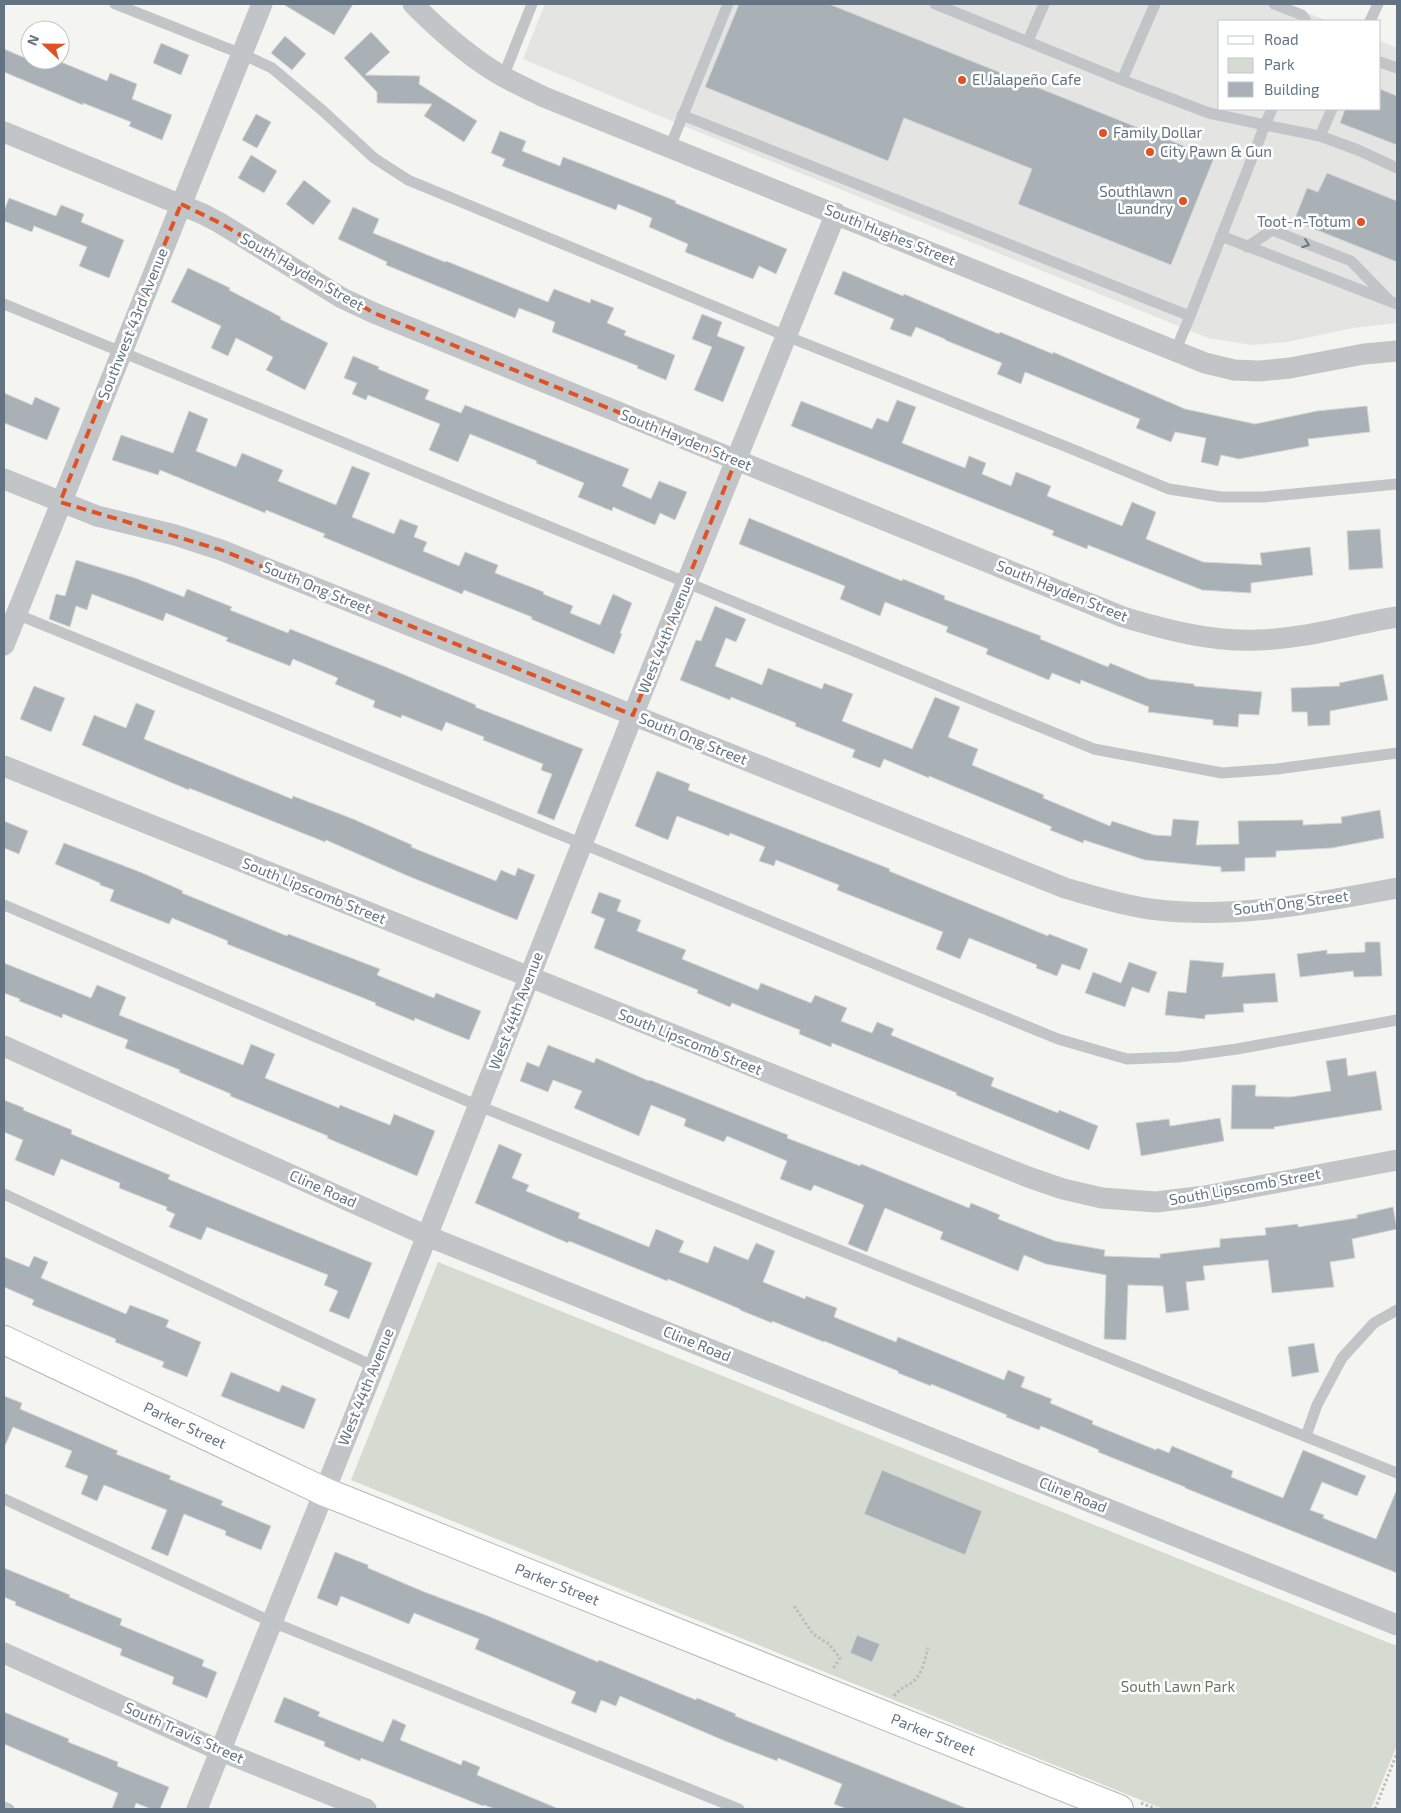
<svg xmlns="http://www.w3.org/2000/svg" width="1401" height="1813" viewBox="0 0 1401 1813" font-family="'Exo 2',sans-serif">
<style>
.built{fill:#e4e5e3}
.green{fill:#d5dbd1}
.building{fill:#aab1b6;stroke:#d5d5d3}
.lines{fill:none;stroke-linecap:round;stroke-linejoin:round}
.secondary-casing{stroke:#b4b8bc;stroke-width:30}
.path{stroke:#bbbdbf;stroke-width:3;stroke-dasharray:2.5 2.5;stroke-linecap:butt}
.service{stroke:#c1c5c8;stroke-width:11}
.minor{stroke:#c1c5c8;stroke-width:21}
.secondary{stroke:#fff;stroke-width:28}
.oneway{stroke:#687785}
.marked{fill:none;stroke:#e05124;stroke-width:4;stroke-dasharray:10 6;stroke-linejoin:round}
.poi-dot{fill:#e05124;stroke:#fff;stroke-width:2}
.labels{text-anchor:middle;stroke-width:5;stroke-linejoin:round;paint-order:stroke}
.poi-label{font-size:15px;fill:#637381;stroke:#fff;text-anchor:start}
.street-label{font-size:15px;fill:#637381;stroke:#fff}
.park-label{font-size:15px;fill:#667862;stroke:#fff}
</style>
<rect width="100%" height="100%" fill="#f4f4f0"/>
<path class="built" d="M545,4H1285L1328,21H1220V109H1380V41L1397,48V323L1353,328L1287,342L1252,345L1208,338L669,120L523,59Z"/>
<path class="green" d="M438,1262L1397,1646V1745L1371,1809H1163L351,1480Z"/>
<path class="building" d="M283,4H353L334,35Z
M739,4H829L1214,158L1171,265L1018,204L1032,169L904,118L888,161L705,87Z
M371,32L390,52L365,75L420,76L419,84L477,121L464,142L424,116L432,104L377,103V92L344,58Z
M285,36L306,54L292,70L271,53Z
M161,43L189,55L181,75L153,63Z
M4,49L30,60H56L107,81L110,73L137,84L132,99L172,115L162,140L129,126L131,122L83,103V105L4,72Z
M1380,89L1397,96V145L1340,123L1345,109H1380Z
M256,114L271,122L257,148L242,140Z
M500,131L526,141L522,151L560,166L563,157L587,166L676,201L675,203L787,249L776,274L759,266L753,279L685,252L688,244L649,227L652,218L618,204L616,210L502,166L505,159L491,153Z
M251,155L277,171L264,193L238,178Z
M1327,173L1397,201V262L1294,221L1307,188L1318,192Z
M304,180L331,201L313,225L286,204Z
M9,198L56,216L61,205L84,214L81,222L124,240L109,278L79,266L87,247L34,226L32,232L4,221V211Z
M353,207L379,219L373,233L445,262L446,261L548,302L554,289L590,303L591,299L614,308L607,323L626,331L624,335L675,355L666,380L637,368L638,366L552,332L555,322L519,308L515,318L386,265L387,262L338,239Z
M188,268L230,288L229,290L281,317L280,319L328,343L305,390L266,370L273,357L236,338L228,356L211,348L221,326L171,302Z
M843,271L903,296L904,294L999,334L1000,332L1053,354V352L1185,409L1255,424L1317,411L1367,406L1370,432L1308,439L1309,446L1239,459L1221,455L1218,466L1201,462L1206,438L1175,432L1171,442L1136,428L1140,419L1025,372L1021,384L997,374L1002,363L945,340V339L916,327L911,337L890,329L894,319L834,294Z
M702,314L722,322L717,336L745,347L723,402L694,390L712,347L692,339Z
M353,356L379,367L378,369L429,390L425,399L461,413L465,405L629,469L622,486L651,499L659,481L687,492L675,520L660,513L655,525L613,507L612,511L578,497L584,483L536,463L537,461L470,434L458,462L429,450L440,424L368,395L366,400L352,394L357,383L344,378Z
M4,393L32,405L35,397L60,408L47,440L4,423Z
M897,400L916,407L902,443L965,468L969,456L986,463L982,474L1011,486L1016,472L1051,486L1047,496L1122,526L1132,502L1156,512L1146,539L1203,562L1262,565L1260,553L1310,547L1313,575L1251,583V593L1202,590L1088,545L1087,549L1052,535L1054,531L791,426L801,401L872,429L877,418L888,422Z
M189,411L208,419L196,451L236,467L242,453L283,470L278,481L336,505L352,466L370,473L352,517L394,534L400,519L418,526L414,537L427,542L423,551L459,566L465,552L498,565L495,573L544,592L543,594L573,606L570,613L600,625L613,594L632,603L620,633L622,634L614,654L531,619L532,617L464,590L462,594L323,537L325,534L266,510L265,513L160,470L158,475L112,460L121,435L173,453Z
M749,518L902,581L903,579L945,596L944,599L1041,636L1040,639L1108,667L1110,663L1149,679L1194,684V686L1262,692L1259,715L1239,714L1238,727L1213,725V720L1148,712L1149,707L1081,680L1080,684L1052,673L1049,680L986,654L988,649L946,632L948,627L885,602L880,616L840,599L845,586L739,544Z
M1380,529L1383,568L1349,570L1347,531Z
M76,560L135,578L184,597L187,589L232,607L230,610L288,633L290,629L388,668L476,705L475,707L583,749L554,820L537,813L552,774L541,770L543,764L483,740L484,737L446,722L442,731L402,715L401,718L373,707L375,701L335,684L338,678L293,659L290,666L226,641L228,638L166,613L163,621L92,594L87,610L76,606L70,627L49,619L56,594L65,596Z
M715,606L746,619L736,642L726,638L715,666L762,685L768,668L822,689L824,683L853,694L842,721L912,749L935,697L960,707L948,737L978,749L972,765L1044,795L1043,798L1110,826L1112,821L1154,835L1171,836L1173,819L1199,821L1196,845L1239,844L1238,821L1303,820V825L1342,823L1341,817L1380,810L1384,838L1332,848L1276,851V857L1245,858V871L1221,872V867L1145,860L1084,840L1083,843L1050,830L1052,827L929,776V778L884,759L880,768L852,757L855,750L795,726L796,723L731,697L730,700L680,680L696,640L701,641Z
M1383,674L1388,700L1330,711V725L1308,726L1307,712H1292L1291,688L1340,686L1339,683Z
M34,686L65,698L51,732L20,719Z
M136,703L155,711L144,739L292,799L293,796L353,819L412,845L411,847L496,881L501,870L515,876L518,868L535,875L517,920L408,876L326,840L325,842L189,788V790L82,745L94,715L126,728Z
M657,771L690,784L688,790L890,869L889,871L1048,936L1049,934L1088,949L1080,970L1062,964L1057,976L1036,968L1037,965L969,938L960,959L936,949L943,932L837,890L839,885L776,860L774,866L759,861L765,847L730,833L729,836L677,816L668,840L635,826Z
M4,821L28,831L19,854L4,848Z
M64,843L140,872L183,891L182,893L287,936L288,934L380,969L377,975L434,998L436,993L481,1011L469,1040L415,1018L414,1021L375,1005L376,1003L227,944L228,941L172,918L169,924L110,901L114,890L100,885V883L55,864Z
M599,892L621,900L617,911L641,920L637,931L686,950L682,959L758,990L761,983L811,1003L815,995L847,1008L841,1021L872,1033L877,1022L894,1029L891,1035L994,1078L991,1086L1058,1113L1059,1110L1098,1126L1089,1150L956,1095L957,1093L832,1043L831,1047L799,1034L800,1030L732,1003L730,1007L697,993L698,990L594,948L605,919L591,913Z
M1365,942H1380L1382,976L1354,977L1353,971L1300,977L1297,954L1327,950V954L1365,952Z
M1190,960L1224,963L1222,977L1275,973L1278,1002L1243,1004L1244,1012L1205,1015V1019L1165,1015L1168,991L1186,993Z
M1129,962L1157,972L1149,993L1132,987L1125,1007L1085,993L1093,972L1121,983Z
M4,963L91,998L97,985L126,997L119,1015L243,1065L251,1044L275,1054L265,1078L339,1108L340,1105L390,1125L394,1114L435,1131L417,1176L327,1138L328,1136L230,1096L231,1094L179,1072L180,1070L125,1048L128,1040L63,1014L62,1018L19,1001L20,999L4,993Z
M548,1045L594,1063L596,1058L649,1081L650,1080L788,1135L787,1138L860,1166L861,1164L969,1208L971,1203L1000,1215L998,1219L1055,1241L1105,1250L1104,1256L1160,1258V1254L1220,1247V1239L1266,1235L1265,1228L1298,1224V1227L1357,1218V1215L1393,1207L1397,1229L1352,1239L1355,1258L1330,1262L1334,1287L1272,1293L1268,1260L1203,1266L1205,1280L1186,1282L1189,1310L1166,1313L1163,1286L1128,1285L1126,1340L1104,1339L1106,1275L1046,1264L1024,1255L1018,1271L940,1239L943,1232L885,1208L867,1252L848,1244L864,1205L814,1185L811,1191L780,1179L787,1161L727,1136L724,1142L684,1126L686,1119L651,1105L639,1136L574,1108L582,1091L553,1080L548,1092L520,1081L527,1062L539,1067Z
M1346,1058L1348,1076L1376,1071L1382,1110L1274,1127V1129H1231L1232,1085H1256L1255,1096L1290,1097L1331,1091L1326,1061Z
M4,1100L24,1108L23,1110L72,1130L71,1134L170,1175L168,1179L372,1263L349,1319L329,1311L338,1291L324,1285L328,1275L207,1227L201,1240L169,1227L175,1214L166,1210L167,1207L119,1188L120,1183L61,1159L54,1176L15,1160L23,1140L4,1132Z
M1220,1118L1224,1141L1141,1156L1136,1123L1169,1119L1170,1126Z
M499,1144L522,1154L512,1178L529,1185L526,1191L580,1213L578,1218L649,1247L656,1229L684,1241L679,1252L708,1263L714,1246L748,1260L756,1243L775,1251L763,1282L805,1299L806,1296L837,1308L834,1317L896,1342L898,1337L1004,1380L1008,1370L1025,1377L1021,1387L1052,1399L1050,1403L1093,1421L1092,1424L1156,1450L1157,1448L1169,1453L1172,1446L1233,1471L1231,1477L1283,1498L1303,1450L1366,1476L1357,1496L1322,1482L1310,1510L1324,1515L1323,1518L1376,1539L1397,1489V1573L1185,1488V1487L1098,1452L1099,1450L1041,1426L1039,1430L1006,1417L1007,1415L931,1384V1386L898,1373V1371L824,1341V1342L772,1321V1323L740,1310V1309L668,1279L667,1281L569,1241L568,1243L475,1203Z
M34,1256L48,1262L41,1278L126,1314L130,1305L169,1320L166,1327L201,1342L187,1377L162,1367L164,1362L115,1342L116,1339L32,1305L34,1300L4,1287V1257L29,1267Z
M1314,1343L1319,1372L1292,1377L1288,1347Z
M231,1372L279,1392L282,1385L316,1399L304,1429L221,1396Z
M4,1396L22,1403L20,1409L118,1451L116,1454L171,1476L169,1479L223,1501L221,1505L271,1526L261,1550L225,1535L226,1531L184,1514L168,1556L151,1549L167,1510L104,1485L97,1501L81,1494L88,1476L65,1467L72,1451L13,1427L4,1448Z
M882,1470L982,1511L965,1555L864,1514Z
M335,1552L368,1565V1568L422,1591L488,1616L598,1662L599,1660L696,1700L697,1698L736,1714L735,1716L968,1809H847L834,1804L842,1784L778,1758L777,1761L725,1741L620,1696L616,1706L601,1700L596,1713L571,1703L576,1692L475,1649L479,1639L414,1613L409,1624L341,1596L337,1606L317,1598Z
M4,1568L70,1595L69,1597L122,1619L120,1625L204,1660L202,1666L217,1672L207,1698L172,1684L174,1677L120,1655L122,1649L15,1605L16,1602L4,1597Z
M857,1635L880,1644L872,1662L850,1653Z
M284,1697L320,1712L318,1716L383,1742L393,1719L406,1725L400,1740L461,1765L463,1760L480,1767L477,1775L559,1809H495L484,1805L483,1806L361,1758L360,1761L324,1746L325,1742L274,1722Z
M4,1712L69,1739L68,1742L118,1762L117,1766L169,1787L160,1809H151L136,1803L134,1809H112L118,1793L4,1744Z"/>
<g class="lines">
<g class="secondary-casing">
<g id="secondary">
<path id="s1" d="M4,1340L325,1492L1119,1809"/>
</g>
</g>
<path class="path" d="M794,1606L813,1634L829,1644L840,1658L832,1670
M894,1696C900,1687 909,1686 916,1679C923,1671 925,1658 928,1648
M1141,1803L1156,1809
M1375,1809L1397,1753"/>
<path class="service" d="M115,4L242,54L272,68L323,111L374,158L408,180L786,336L1067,447L1169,489L1221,497H1263L1397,484
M1274,4L1302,15L1306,21
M1370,21L1378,4
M1028,41L1044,4
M1380,62L1397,68
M503,77L532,4
M1122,80L1155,4
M1272,109L1265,125L1320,136
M1332,109L1320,136L1358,150L1397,168
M682,115L1190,316L1265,125L1209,113L1122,80L935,4
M670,147L728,4
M1221,236L1397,304
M1247,247L1272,230L1351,261L1388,299
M4,304L1094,749L1222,773L1277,769L1397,753
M1175,352L1190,316
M16,614L583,844L1058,1039L1127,1059L1178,1057L1237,1049L1397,1020
M4,905L479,1106L1397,1473
M4,1194L375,1367
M1306,1436L1317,1405L1342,1358L1374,1323L1397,1310
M4,1499L272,1622L739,1809
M4,1807L9,1809"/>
<path class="minor" d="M413,4C440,31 469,57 502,76C516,84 530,90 544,97L1205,363L1234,370L1260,371L1290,368L1364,354L1397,351
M4,132L203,214L220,223L342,298L374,313L1123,617C1167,630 1211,642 1258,640C1305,639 1351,624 1397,617
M4,479L97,516L175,535L221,550L1065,888C1093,896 1121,905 1150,909C1233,920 1316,903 1397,888
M4,645L262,4
M4,766L1028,1177L1063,1189L1102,1198L1156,1202L1205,1196L1397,1160
M4,1046L427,1236L1397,1625
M4,1653L221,1751L366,1809
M197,1809L427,1236L633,715L836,213"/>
<use href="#secondary" class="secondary"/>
</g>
<defs><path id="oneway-chevron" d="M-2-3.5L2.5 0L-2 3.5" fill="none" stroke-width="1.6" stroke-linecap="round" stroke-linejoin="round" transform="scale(1.25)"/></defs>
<use class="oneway" href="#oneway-chevron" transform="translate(1306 244) rotate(20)"/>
<path class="marked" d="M181,204L220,223L374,313L736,460L633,715L221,550L60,502Z"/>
<g class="poi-dot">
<circle cx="962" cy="80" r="5"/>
<circle cx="1103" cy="133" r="5"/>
<circle cx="1150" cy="152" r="5"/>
<circle cx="1183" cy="201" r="5"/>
<circle cx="1361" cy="222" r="5"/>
</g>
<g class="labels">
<g class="poi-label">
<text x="972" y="85">El Jalapeño Cafe</text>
<text x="1113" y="138">Family Dollar</text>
<text x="1160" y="157">City Pawn &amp; Gun</text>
<text x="1173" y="197" text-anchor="end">Southlawn<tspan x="1173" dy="17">Laundry</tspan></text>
<text x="1351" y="227" text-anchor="end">Toot-n-Totum</text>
</g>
<g class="street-label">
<text transform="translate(890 235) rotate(22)" y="5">South Hughes Street</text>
<text transform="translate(302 272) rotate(30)" y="5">South Hayden Street</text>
<text transform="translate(133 324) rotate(-68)" y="5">Southwest 43rd Avenue</text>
<text transform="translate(686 440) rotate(22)" y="5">South Hayden Street</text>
<text transform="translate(317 588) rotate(22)" y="5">South Ong Street</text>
<text transform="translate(1062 591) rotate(22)" y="5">South Hayden Street</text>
<text transform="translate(666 635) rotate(-68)" y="5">West 44th Avenue</text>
<text transform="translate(693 739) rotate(22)" y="5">South Ong Street</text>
<text transform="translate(314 891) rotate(22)" y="5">South Lipscomb Street</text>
<text transform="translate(1291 903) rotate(-7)" y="5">South Ong Street</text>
<text transform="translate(516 1011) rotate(-69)" y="5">West 44th Avenue</text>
<text transform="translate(690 1042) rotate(22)" y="5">South Lipscomb Street</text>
<text transform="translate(1245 1187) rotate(-10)" y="5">South Lipscomb Street</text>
<text transform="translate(323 1189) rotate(24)" y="5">Cline Road</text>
<text transform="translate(697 1344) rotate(22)" y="5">Cline Road</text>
<text transform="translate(366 1387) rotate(-68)" y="5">West 44th Avenue</text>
<text dy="5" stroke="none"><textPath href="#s1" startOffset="200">Parker Street</textPath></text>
<text transform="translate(1073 1495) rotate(22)" y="5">Cline Road</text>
<text dy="5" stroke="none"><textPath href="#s1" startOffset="605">Parker Street</textPath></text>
<text transform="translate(184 1733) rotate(24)" y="5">South Travis Street</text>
<text dy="5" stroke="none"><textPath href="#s1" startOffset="1010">Parker Street</textPath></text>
</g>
<g class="park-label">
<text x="1178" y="1692">South Lawn Park</text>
</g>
</g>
<rect width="1401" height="1813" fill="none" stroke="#637381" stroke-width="10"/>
<rect x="1218" y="20" width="162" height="90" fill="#ffffff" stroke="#c1c7cd"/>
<rect x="1228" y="36" width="25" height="8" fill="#ffffff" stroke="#c1c7cd"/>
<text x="1264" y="45" font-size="15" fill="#637381">Road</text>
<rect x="1228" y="58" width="25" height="15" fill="#d5dbd1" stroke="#c1c7cd"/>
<text x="1264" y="70" font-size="15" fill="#637381">Park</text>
<rect x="1228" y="82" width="25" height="15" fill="#aab1b6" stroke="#c1c7cd"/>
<text x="1264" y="95" font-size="15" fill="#637381">Building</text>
<g transform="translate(45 45) rotate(292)"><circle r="24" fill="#ffffff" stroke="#c1c7cd"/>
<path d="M0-4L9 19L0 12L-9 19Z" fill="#e05124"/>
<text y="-8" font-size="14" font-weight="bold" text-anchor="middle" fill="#637381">N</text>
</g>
</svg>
